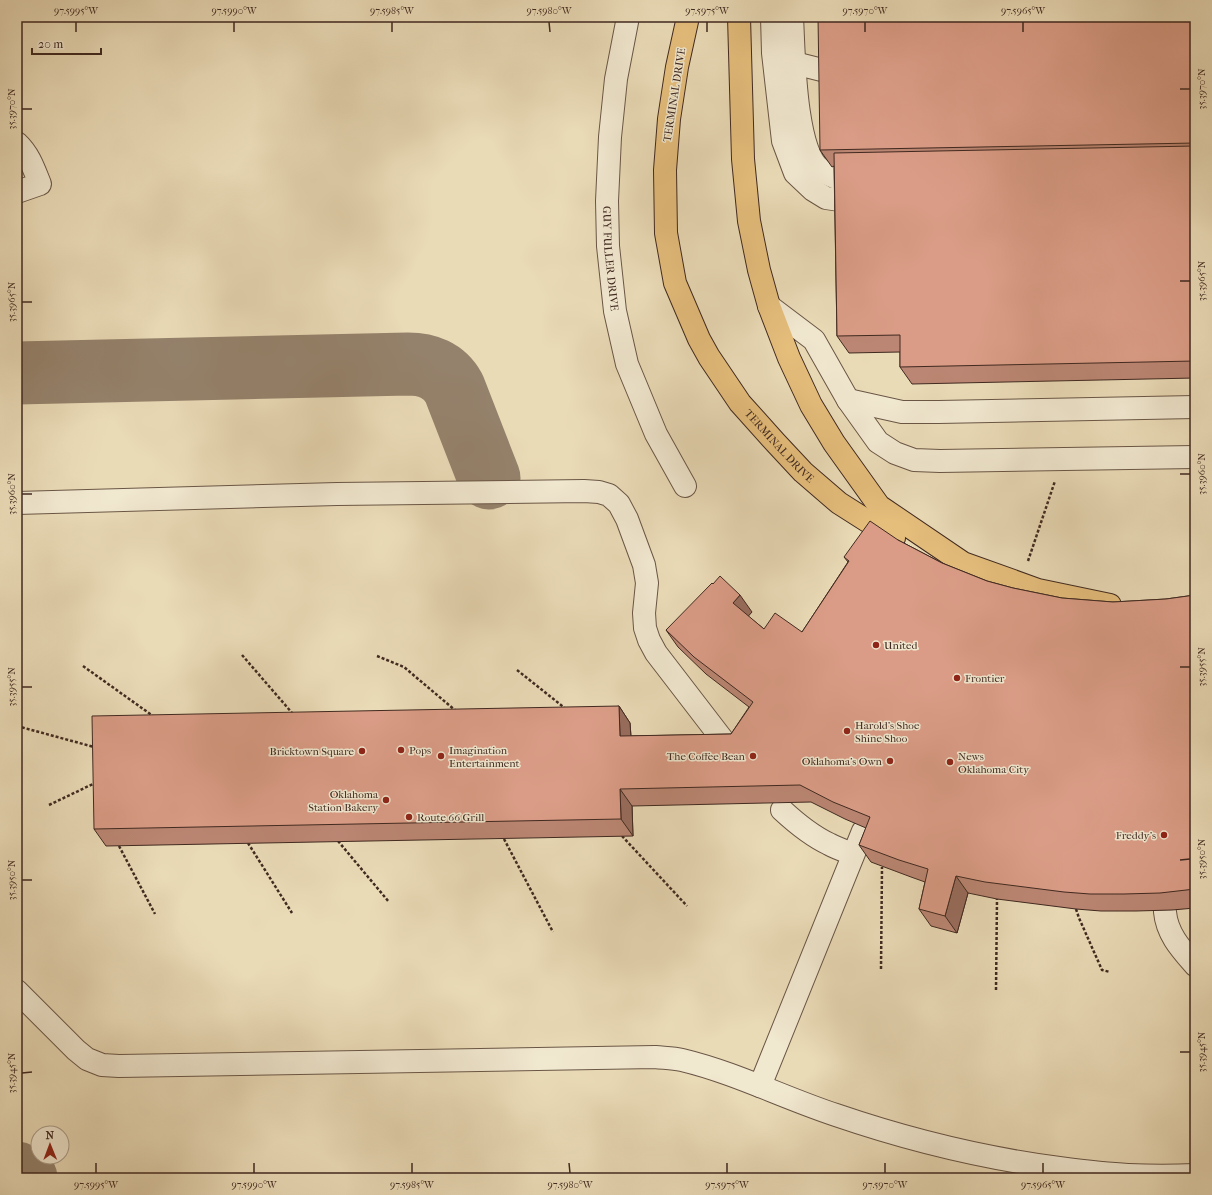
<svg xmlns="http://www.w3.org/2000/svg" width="1212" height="1195" viewBox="0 0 1212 1195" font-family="'IM FELL French Canon',serif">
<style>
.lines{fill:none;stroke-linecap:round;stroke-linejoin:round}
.taxiway{stroke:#95826c;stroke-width:63}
.minor-casing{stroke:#6a5646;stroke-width:24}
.major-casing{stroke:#402920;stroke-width:24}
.path{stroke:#402920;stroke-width:2.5;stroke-dasharray:3 2;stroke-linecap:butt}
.minor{stroke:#f1e8d0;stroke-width:22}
.major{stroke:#e5be7c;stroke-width:22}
.wall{fill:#bb8673;stroke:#402920}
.shaded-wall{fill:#996d5e;stroke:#402920}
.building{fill:#da9c86;stroke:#402920}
.ticks{fill:none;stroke:#402920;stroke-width:1.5}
.poi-dot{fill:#8f2418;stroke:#f1e8d0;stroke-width:1.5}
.labels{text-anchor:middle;stroke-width:3;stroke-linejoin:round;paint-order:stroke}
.street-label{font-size:11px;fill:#402920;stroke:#f1e8d0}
.poi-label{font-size:11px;fill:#402920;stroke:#f1e8d0;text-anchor:start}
.neatline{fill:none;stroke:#402920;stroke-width:1.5}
.ticks-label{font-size:10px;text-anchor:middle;fill:#402920}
</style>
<rect width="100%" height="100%" fill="#eadbb7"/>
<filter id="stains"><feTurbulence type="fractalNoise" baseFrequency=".005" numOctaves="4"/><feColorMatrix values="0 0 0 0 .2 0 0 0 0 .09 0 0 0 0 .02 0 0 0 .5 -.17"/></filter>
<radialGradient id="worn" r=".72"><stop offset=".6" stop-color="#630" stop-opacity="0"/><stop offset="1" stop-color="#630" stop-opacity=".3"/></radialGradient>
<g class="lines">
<path class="taxiway" d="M17,373L408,364C427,364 444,370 454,388L489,478
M17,1173L26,1178"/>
<g class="minor-casing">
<g id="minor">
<path id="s1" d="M628,17L616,79L610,137L607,201L608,246L615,311L627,364L656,434L685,486"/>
<path d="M772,17L773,53L783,141L795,173L813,190L826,198L846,201"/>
<path d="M792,17C794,50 794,151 821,170C827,175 838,178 846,182"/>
<path d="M794,63L830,72"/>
<path d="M17,143C29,154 34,169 40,184L17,192"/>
<path d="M769,306L814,340L848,400L878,442L895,453L914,460L940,461L1195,457"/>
<path d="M848,400L902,412H938L1195,407"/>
<path d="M17,503L337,494L584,491L599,492L609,495L619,504L627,519L644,565L647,583L644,613L645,628L649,640L656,653L729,748"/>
<path d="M782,810C796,823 812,836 829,844C836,848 845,851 853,854"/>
<path d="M1165,912C1167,934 1181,949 1195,965"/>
<path d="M17,991L76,1050L87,1059L102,1065L119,1066L655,1057C664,1058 673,1058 682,1060C736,1073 784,1098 836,1115C909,1140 983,1158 1059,1168C1082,1171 1105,1174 1128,1175C1151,1176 1173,1176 1195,1175"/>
<path d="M760,1086L863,831"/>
</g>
</g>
<g class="major-casing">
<g id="major">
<path id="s2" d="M688,17L677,67L669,119L665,170L666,233L675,283L699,339L709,357L740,403L775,442L803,472L839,503L894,538"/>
<path d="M739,17L743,159L749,221L759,270L769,306L789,358L811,405L834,443L879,506L963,563L1038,590L1110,605"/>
</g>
</g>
<path class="path" d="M1028,561L1055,481
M242,655L293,714
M377,656L404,667L456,711
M83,666L153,716
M517,670L566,709
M17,726L94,747
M49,805L95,783
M622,836L687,906
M504,839L553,932
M338,841L389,902
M248,843L292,913
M119,846L155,914
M1076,909L1079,918L1102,970L1110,972
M881,969L882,867
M996,990L997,899"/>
<use href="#minor" class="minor"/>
<use href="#major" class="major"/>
</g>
<path class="wall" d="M1195,17V378L912,384L900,367V352L849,353L837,336L834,166L832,167L820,150Z
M898,540L942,563L987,581L1013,588L1062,598L1113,602L1166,599L1195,595V908L1172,910L1136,911H1101L1076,909L997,899L968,893L957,933L931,926L919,909L925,882L911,877L871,862L859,845L866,828L845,819L811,802L632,806L633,836L106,846L94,829L619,706L630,723L631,736L731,734L749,707L706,674L678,647L666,630L752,612L748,616L764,629L802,632L848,562L844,557Z"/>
<path class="shaded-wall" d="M740,595L752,612L745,620L733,603Z
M619,706L630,723L632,753L620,736Z
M620,789L632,806L633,836L621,819Z
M956,876L968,893L957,933L945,916Z"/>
<path class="building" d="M818,17H1195V143L820,150Z
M1195,146V361L900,367V335L837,336L834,153Z
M870,521L898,540L942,563L987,581L1013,588L1062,598L1113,602L1166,599L1195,595V889L1160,893L1124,894H1090L1064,892L985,882L956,876L945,916L919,909L928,869L899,860L859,845L870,817L833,802L800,785L620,789L621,819L94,829L92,716L619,706L620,736L731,734L753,702L694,657L666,630L712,583L713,584L720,576L740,595L733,603L764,629L775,613L802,632L849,561L844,557Z"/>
<path class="ticks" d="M76,22V32M234,22V32M392,22V32M549,22L550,32M707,22V32M865,22V32M1023,22V32M1180,89H1190M22,109H32M1180,281H1190M22,302H32M1180,474H1190M22,494H32M1180,667H1190M22,687H32M1180,860L1190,859M22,880H32M1180,1052H1190M22,1073L32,1072M96,1163V1173M254,1163V1173M412,1163V1173M569,1163L570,1173M727,1163V1173M885,1163V1173M1043,1163V1173"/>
<g class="poi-dot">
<circle cx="876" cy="645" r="4"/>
<circle cx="957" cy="678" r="4"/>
<circle cx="847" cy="731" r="4"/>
<circle cx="401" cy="750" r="4"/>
<circle cx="362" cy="751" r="4"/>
<circle cx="441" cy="756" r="4"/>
<circle cx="753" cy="756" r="4"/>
<circle cx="890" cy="761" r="4"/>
<circle cx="950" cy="762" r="4"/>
<circle cx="386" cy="800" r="4"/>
<circle cx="409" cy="817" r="4"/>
<circle cx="1164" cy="835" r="4"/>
</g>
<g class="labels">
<g class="street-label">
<text transform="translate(674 95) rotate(-81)" y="4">TERMINAL DRIVE</text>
<text dy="4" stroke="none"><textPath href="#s1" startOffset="243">GUY FULLER DRIVE</textPath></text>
<text dy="4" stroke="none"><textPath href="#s2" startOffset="464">TERMINAL DRIVE</textPath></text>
</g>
<g class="poi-label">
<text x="884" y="649">United</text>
<text x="965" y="682">Frontier</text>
<text x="855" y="729">Harold's Shoe<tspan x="855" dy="13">Shine Shoo</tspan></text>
<text x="409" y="754">Pops</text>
<text x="449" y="754">Imagination<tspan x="449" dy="13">Entertainment</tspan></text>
<text x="354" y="755" text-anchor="end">Bricktown Square</text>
<text x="745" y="760" text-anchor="end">The Coffee Bean</text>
<text x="958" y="760">News<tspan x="958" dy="13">Oklahoma City</tspan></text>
<text x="882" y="765" text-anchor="end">Oklahoma's Own</text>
<text x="378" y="798" text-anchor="end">Oklahoma<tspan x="378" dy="13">Station Bakery</tspan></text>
<text x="417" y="821">Route 66 Grill</text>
<text x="1156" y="839" text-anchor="end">Freddy's</text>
</g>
</g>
<rect width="1212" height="1195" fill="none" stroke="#eadbb7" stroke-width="44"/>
<g transform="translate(50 1145) rotate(359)"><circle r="19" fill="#f1e8d0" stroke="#aa9c8a"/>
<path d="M0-3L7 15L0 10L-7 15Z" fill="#8f2418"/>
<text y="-6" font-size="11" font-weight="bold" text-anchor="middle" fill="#402920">N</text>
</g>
<path d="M32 48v6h69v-6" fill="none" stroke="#402920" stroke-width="2"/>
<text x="38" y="48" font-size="12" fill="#402920" stroke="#f1e8d0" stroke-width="3" paint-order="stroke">20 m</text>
<rect x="22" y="22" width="1168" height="1151" class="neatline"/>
<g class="ticks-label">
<text x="76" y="14">97.5995°W</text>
<text x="234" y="14">97.5990°W</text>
<text x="392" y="14">97.5985°W</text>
<text x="549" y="14">97.5980°W</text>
<text x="707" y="14">97.5975°W</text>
<text x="865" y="14">97.5970°W</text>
<text x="1023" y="14">97.5965°W</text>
<text transform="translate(1201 89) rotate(-90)" y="4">35.3970°N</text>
<text transform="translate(11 109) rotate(-90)" y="4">35.3970°N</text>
<text transform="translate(1201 281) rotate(-90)" y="4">35.3965°N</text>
<text transform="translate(11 302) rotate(-90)" y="4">35.3965°N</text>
<text transform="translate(1201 474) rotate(-90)" y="4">35.3960°N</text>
<text transform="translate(11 494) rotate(-90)" y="4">35.3960°N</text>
<text transform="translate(1201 667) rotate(-90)" y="4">35.3955°N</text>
<text transform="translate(11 687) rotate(-90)" y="4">35.3955°N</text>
<text transform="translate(1201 859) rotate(-90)" y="4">35.3950°N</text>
<text transform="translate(11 880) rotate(-90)" y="4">35.3950°N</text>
<text transform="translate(1201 1052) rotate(-90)" y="4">35.3945°N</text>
<text transform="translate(11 1073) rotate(-90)" y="4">35.3945°N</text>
<text x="96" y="1188">97.5995°W</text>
<text x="254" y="1188">97.5990°W</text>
<text x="412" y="1188">97.5985°W</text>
<text x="570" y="1188">97.5980°W</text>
<text x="727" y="1188">97.5975°W</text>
<text x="885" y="1188">97.5970°W</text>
<text x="1043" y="1188">97.5965°W</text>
</g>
<rect width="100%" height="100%" filter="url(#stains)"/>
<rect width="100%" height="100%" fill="url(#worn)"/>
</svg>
